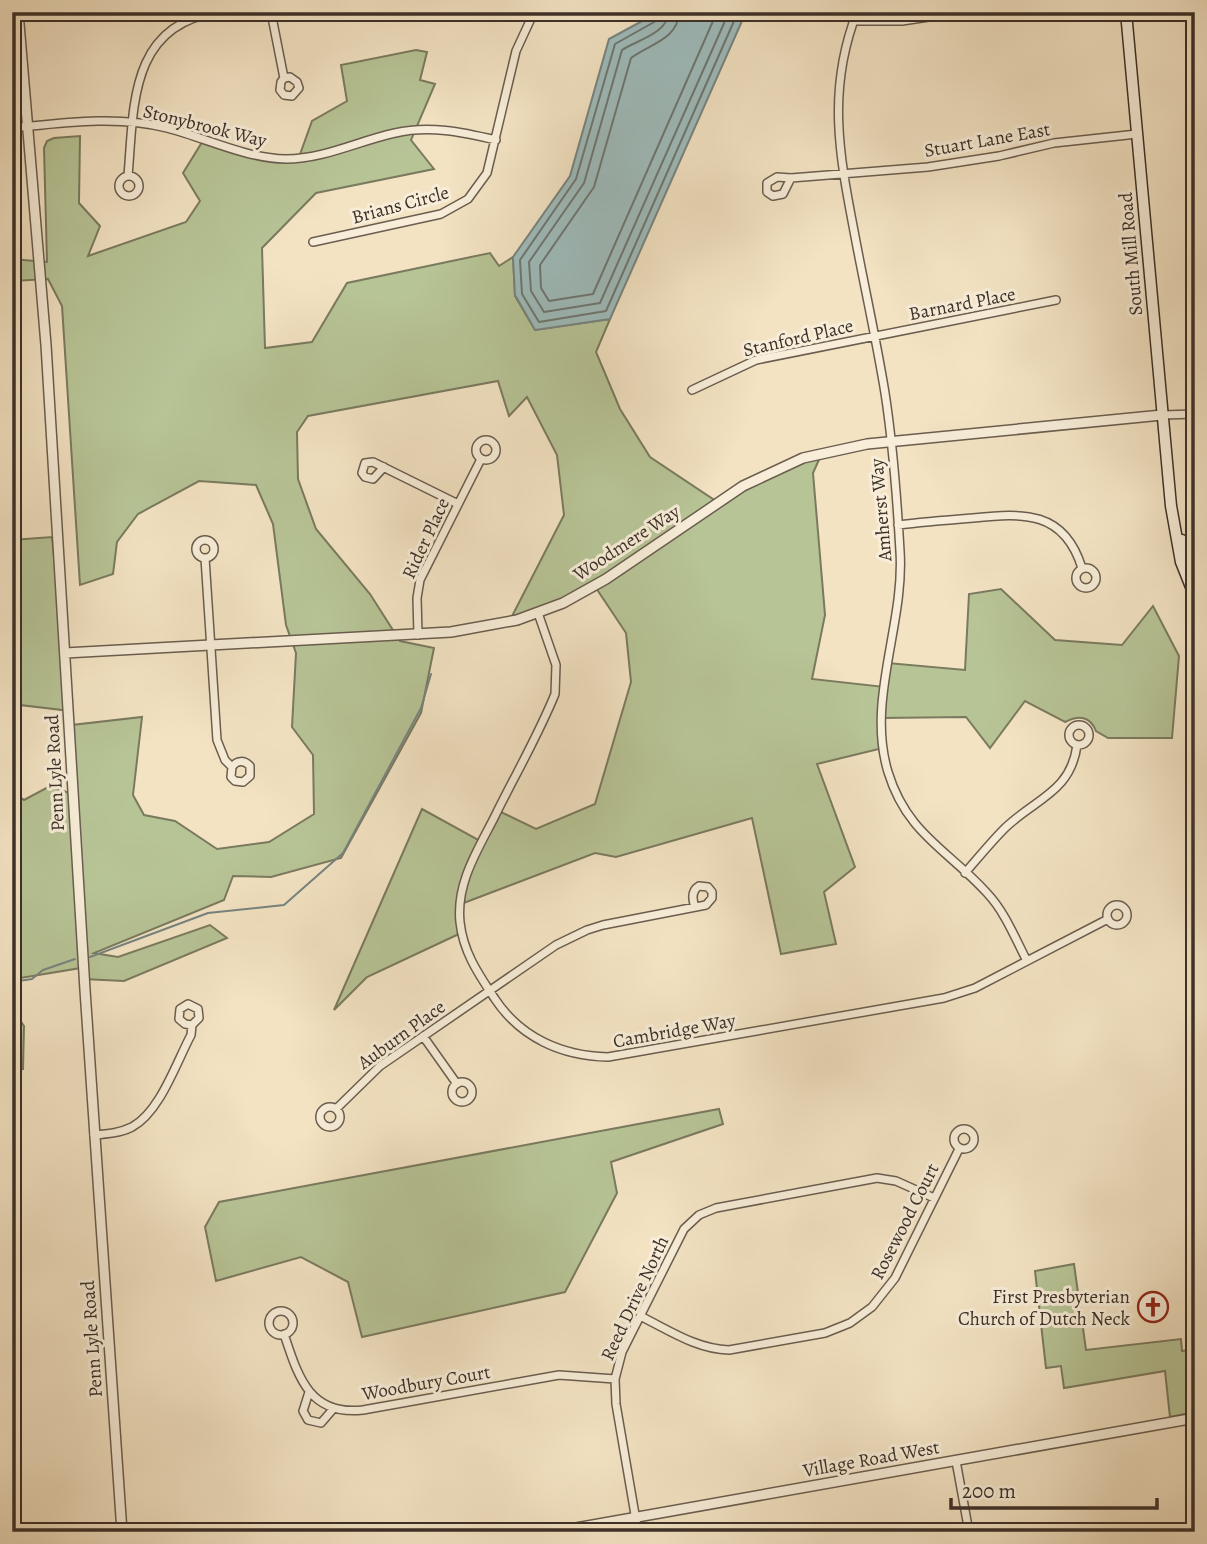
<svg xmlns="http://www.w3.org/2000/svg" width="1207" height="1544" viewBox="0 0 1207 1544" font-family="Alegreya,serif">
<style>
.green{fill:#b7c496;stroke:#7a7a5f;stroke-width:2}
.water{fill:#9ebcbc;stroke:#778481;stroke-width:2}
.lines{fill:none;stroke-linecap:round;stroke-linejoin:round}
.shore{stroke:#6d7672;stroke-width:2}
.stream{stroke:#778481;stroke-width:2}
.minor-casing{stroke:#6a5d4f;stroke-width:10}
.tertiary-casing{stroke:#6a5d4f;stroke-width:12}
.secondary-casing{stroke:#3c3028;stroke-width:13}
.minor{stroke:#f7edd8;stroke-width:7}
.tertiary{stroke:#f7edd8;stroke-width:9}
.secondary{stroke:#f7edd8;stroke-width:10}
.labels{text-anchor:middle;stroke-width:6;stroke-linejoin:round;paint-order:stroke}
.street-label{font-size:19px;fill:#3c3028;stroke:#f7edd8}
.poi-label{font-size:19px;fill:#3c3028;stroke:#f7edd8;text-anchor:end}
</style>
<rect width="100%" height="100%" fill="#f3e3c3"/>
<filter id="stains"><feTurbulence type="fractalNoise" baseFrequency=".00286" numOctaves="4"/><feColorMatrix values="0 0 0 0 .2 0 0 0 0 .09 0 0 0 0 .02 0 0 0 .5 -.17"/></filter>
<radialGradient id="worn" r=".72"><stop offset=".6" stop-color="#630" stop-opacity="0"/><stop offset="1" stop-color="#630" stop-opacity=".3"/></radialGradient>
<path class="green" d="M416,50L427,52L420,80L435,84L411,140L434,169L316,193L262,248L265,348L312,342L347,283L490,253L499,266L513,257L515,296L535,330L610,319L596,352L620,409L650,457L719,503L822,453L813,473L825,615L812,679L884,687L888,663L965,670L969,594L1001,589L1055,640L1122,645L1153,606L1179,656L1172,738H1108L1096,731C1090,716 1079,715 1065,722L1025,701L990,748L966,717L881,718L883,748L817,764L855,867L824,892L836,944L781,954L752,818L616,857L595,853L461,904V933L367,977L334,1010L422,809L480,841L499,811L536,829L595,804L631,682L626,633L596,588L509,622L564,515L557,455L527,397L509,416L498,381L308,416L297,432L298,479L316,529L370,594L400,641L434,648L421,713L341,858L271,877L233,876L224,900L94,953L118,957L210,925L227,938L124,981L83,979L81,968L14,979L13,1010L24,1026L23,1069L12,1070V791L24,800L50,786L75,795L72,725L142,717L133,795L144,815L175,821L217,849L269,842L314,814L313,755L292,727L296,653L286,625L273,524L256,485L199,481L138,514L117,542L113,574L80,585L62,306L48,279L12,281V259L47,262L44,148L47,141L54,138L80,136L79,203L100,226L88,256L186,222L200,201L183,173L204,139L255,155L298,160L312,121L347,101L341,65Z
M52,537L71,711L12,704V540Z
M719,1109L723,1124L611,1162L617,1193L565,1292L362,1337L348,1282L301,1257L216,1281L205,1227L219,1202Z
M1074,1264L1086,1350L1181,1339L1182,1351L1195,1349V1412L1170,1417L1165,1371L1064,1388L1061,1366L1046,1368L1035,1271Z"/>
<path class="water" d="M669,12H746L610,319L535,330L515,295L513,257L570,176L609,39L655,14Z"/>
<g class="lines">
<path class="shore" d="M660,12L656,21L615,44L576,179L520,260L522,294L539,322L606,311L738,12
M669,12C667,34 637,40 622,50L584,183L529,262L531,291L544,312L600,303L729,12
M679,12C678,40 649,44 631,58L594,187L540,265L541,288L549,301L593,294L717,12"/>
<path class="stream" d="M90,957L208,913L284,905L343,853L421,708L431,674
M12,982L32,979L43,970L75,959"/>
<g class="minor-casing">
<path id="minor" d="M271,12L284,78L281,82L280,90L284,95L292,96L299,88L297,82L290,77L284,78
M857,12C827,89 839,153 854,231C864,285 876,338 885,393C893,445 897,498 900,551C905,624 866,700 888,772C907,834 947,849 987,893C1005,912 1015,938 1027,961
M854,21H902L962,12
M12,128C62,123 117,115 167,128C206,138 245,158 286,159C324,159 358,141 395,133C429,125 462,132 496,140
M128,176C134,107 129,25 218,12
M119 186a10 10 0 1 1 20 0a10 10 0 1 1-20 0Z
M791,178L783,194L773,196L767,192V183L777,177L791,178L928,167L999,156L1054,143L1137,134
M313,242L441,214L468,199L487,173L516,51L534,12
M692,390L756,360L1056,300
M1162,415L1195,414
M476 450a10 10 0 1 1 20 0a10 10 0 1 1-20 0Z
M384,467L373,479L365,477L362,473L365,463L373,462L458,504
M898,525C923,522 948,520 973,518C1023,513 1064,510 1082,568
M196 549a9 9 0 1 1 18 0a9 9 0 1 1-18 0Z
M205,558L217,740L225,760L232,767L231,777L235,781L243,782L250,776V766C244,760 237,760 232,767
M1076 578a10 10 0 1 1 20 0a10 10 0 1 1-20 0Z
M538,613L556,665L555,694C538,736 514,777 494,818C477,851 456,884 460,922C463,952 479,975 495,999C521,1038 562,1056 608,1057L944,998L975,988L1108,919
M418,635L417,598L420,580L481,459
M1069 735a10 10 0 1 1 20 0a10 10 0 1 1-20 0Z
M965,873C978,858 991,842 1005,828C1035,799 1071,792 1077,745
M1107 915a10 10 0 1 1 20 0a10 10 0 1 1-20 0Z
M423,1036L457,1084
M452 1092a10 10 0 1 1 20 0a10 10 0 1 1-20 0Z
M320 1117a10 10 0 1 1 20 0a10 10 0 1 1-20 0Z
M336,1109L380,1066L556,945L587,930L603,925L706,905L712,898V892L708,887L699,886C691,891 692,899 695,907
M954 1139a10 10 0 1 1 20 0a10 10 0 1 1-20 0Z
M94,1135C107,1134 120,1133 132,1127C160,1112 176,1063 191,1035L192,1025L199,1018L198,1009L188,1004L180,1009L179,1019L185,1024L192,1025
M269 1323a12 12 0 1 1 24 0a12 12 0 1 1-24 0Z
M640,1316C669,1330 696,1349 729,1350L825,1333L850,1323L872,1307L895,1278L959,1149
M284,1334C298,1376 309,1416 363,1410L559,1375L615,1379
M309,1392L303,1411L308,1420L321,1423L334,1408
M956,1461L969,1532
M638,1532L616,1404L615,1379L622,1352L684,1229L699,1215L716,1208L877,1178L896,1181L934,1198"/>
</g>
<g class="tertiary-casing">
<path id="tertiary" d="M18,12L46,345L85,990L122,1532
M65,653L451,632L517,620L563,603L606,579L743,486L803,458L867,444L1162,415
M1195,767V768
M553,1532L1195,1418"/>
</g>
<g class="secondary-casing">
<path id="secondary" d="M1126,12L1171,506L1181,562L1195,597
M1182,540L1195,577"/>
</g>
<use href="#minor" class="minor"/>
<use href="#tertiary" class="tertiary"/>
<use href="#secondary" class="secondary"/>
</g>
<defs>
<g id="church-ring" transform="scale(1.575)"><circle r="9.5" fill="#f7edd8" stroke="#8f2418" stroke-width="1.5"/><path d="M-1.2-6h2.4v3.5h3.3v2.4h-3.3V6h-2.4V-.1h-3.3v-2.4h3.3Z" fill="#8f2418"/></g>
</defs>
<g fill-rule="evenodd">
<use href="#church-ring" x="1153" y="1307"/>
</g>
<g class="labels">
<g class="street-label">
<text transform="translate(205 125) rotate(14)" y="7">Stonybrook Way</text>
<text transform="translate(987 139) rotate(-10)" y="7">Stuart Lane East</text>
<text transform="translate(400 204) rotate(-15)" y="7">Brians Circle</text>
<text transform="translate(1130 254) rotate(-95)" y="7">South Mill Road</text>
<text transform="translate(962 303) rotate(-11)" y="7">Barnard Place</text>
<text transform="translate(798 337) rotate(-13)" y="7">Stanford Place</text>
<text transform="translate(880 510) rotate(-95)" y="7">Amherst Way</text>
<text transform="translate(425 538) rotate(-65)" y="7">Rider Place</text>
<text transform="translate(626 542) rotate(-33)" y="7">Woodmere Way</text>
<text transform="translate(54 773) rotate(-93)" y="7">Penn Lyle Road</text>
<text transform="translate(674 1030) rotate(-10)" y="7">Cambridge Way</text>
<text transform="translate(401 1034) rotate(-36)" y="7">Auburn Place</text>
<text transform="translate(904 1221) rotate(-63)" y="7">Rosewood Court</text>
<text transform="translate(634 1298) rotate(-65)" y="7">Reed Drive North</text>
<text transform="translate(91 1339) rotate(-94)" y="7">Penn Lyle Road</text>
<text transform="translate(426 1382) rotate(-10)" y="7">Woodbury Court</text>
<text transform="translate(871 1458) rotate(-10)" y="7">Village Road West</text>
</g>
<g class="poi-label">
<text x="1130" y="1303">First Presbyterian<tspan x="1130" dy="22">Church of Dutch Neck</tspan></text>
</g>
</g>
<rect width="1207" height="1544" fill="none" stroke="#f3e3c3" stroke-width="42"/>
<rect x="14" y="14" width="1179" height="1516" fill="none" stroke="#3c3028" stroke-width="3.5"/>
<rect x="21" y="21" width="1165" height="1502" fill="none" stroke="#3c3028" stroke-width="2"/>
<path d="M951 1498v10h206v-10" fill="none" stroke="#3c3028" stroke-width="3.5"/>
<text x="962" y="1498" font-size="21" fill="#3c3028" stroke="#f7edd8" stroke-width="5" paint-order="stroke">200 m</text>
<rect width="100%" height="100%" filter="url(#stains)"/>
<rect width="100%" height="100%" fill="url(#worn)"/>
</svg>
